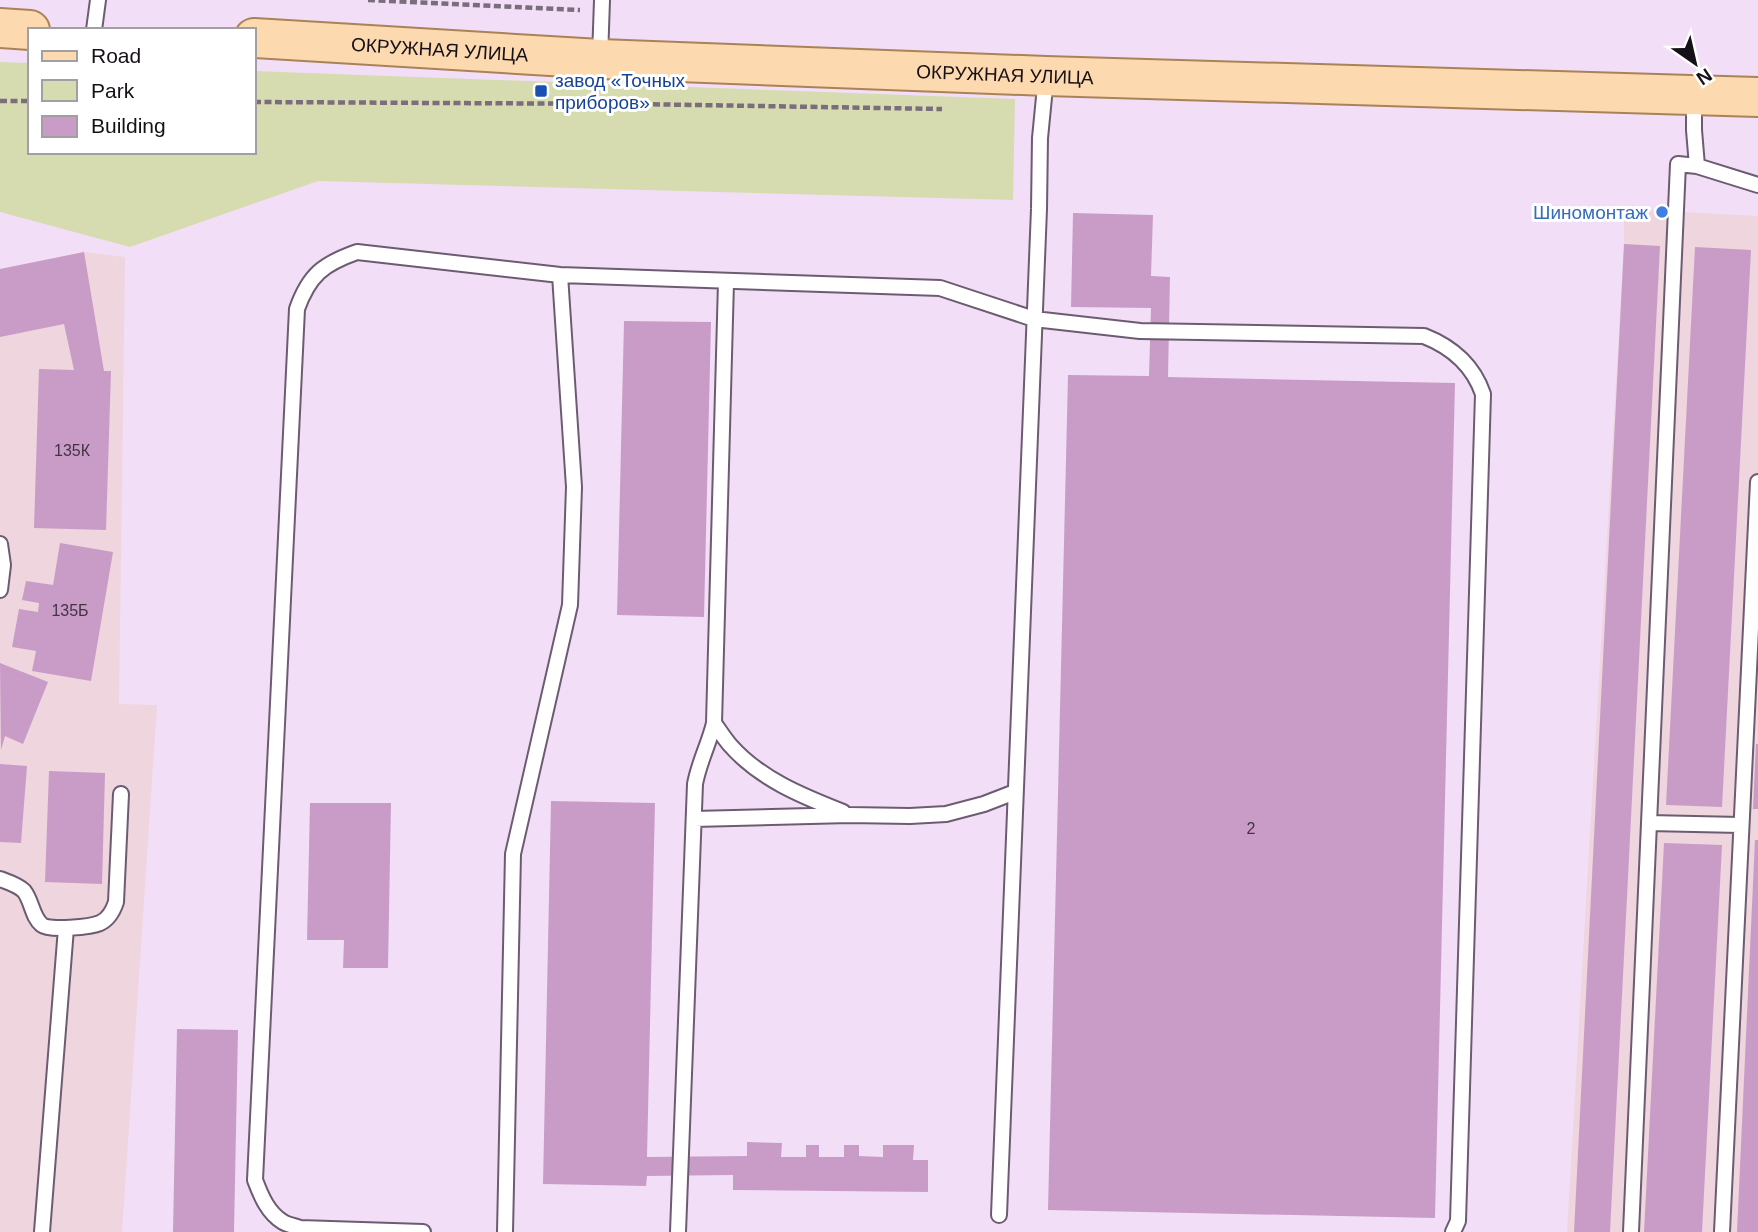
<svg xmlns="http://www.w3.org/2000/svg" width="1758" height="1232" viewBox="0 0 1758 1232" font-family="Arial,sans-serif">
<style>
.industrial{fill:#eed5de}
.green{fill:#d6dbb0}
.building{fill:#c99cc8}
.lines{fill:none;stroke-linecap:round;stroke-linejoin:round}
.service-casing{stroke:#6c5c71;stroke-width:18}
.primary-casing{stroke:#aa8258;stroke-width:42}
.path{stroke:#7a6e7d;stroke-width:4.5;stroke-dasharray:7 3.5;stroke-linecap:butt}
.service{stroke:#fff;stroke-width:14}
.primary{stroke:#fcd9af;stroke-width:38}
.transit-dot{fill:#1a4fb4;stroke:#fff;stroke-width:2.5}
.shop-dot{fill:#3f7fe0;stroke:#fff;stroke-width:2.5}
.labels{text-anchor:middle;stroke-width:6;stroke-linejoin:round;paint-order:stroke}
.number-label{font-size:16px;fill:#433344}
.street-label{font-size:19px;fill:#161018;stroke:#fff}
.transit-label{font-size:19px;fill:#164399;stroke:#fff;text-anchor:start}
.shop-label{font-size:19px;fill:#366cbe;stroke:#fff;text-anchor:end}
</style>
<rect width="100%" height="100%" fill="#f2dff7"/>
<path class="industrial" d="M1624,209L1758,216V1232H1567L1624,244Z
M84,252L125,257L119,704L157,705L122,1232H0V269Z"/>
<path class="green" d="M0,62L30,63V152H254V71L1015,99L1013,200L318,181L130,247L0,212Z"/>
<path class="building" d="M1073,213L1153,215L1151,276L1170,277L1168,377L1455,383L1435,1218L1048,1210L1068,375L1149,376L1151,308L1071,307Z
M1624,244L1660,246L1610,1232H1574Z
M1695,247L1751,250L1722,807L1666,805Z
M84,252L104,371H111L106,530L34,528L39,369L74,370L64,324L0,337V269Z
M624,321L711,322L704,617L617,615Z
M60,543L113,552L91,681L32,671L36,651L12,647L19,609L38,612L39,603L22,600L26,581L53,585Z
M0,663L48,682L23,744L5,736L1,750Z
M1756,744H1758V809H1753Z
M0,764L27,766L21,843L0,842Z
M49,771L105,773L102,884L45,882Z
M551,801L655,803L647,1157L747,1156V1142L782,1143L781,1157H806V1145H819V1157H844V1145H859V1156L883,1157V1145H914L913,1160H928V1192L733,1190V1175L647,1176L646,1186L543,1184Z
M310,803H391L388,968H343L344,940H307Z
M1755,840H1758V1232H1737Z
M1664,843L1722,845L1702,1232H1644Z
M177,1029L238,1030L234,1232H173Z"/>
<g class="lines">
<g class="service-casing">
<path id="service" d="M94,30L98,0
M600,58L602,0
M1694,98V130L1697,166
M0,544L3,565L0,590
M714,723C719,730 724,738 730,745C760,779 802,796 843,812
M694,819L849,815L910,816L946,814L984,804L1015,792
M1649,823L1740,825
M0,879C8,882 18,885 24,891C32,901 32,917 42,925C49,931 91,927 100,923C109,919 113,911 116,902L121,794
M999,1215L1039,209L1040,138L1046,77
M42,1232L66,928
M423,1232L300,1228C295,1226 288,1225 283,1222C268,1213 261,1196 255,1180L297,309C309,275 323,264 357,252L560,275L940,288L1034,319L1140,331L1424,336C1452,347 1473,365 1483,394L1458,1221L1453,1232
M505,1232L513,854L570,605L574,487L560,275
M678,1232L695,784C699,762 709,744 714,723L726,282
M1631,1232L1678,164L1697,166L1758,185
M1722,1232L1758,482"/>
</g>
<g class="primary-casing">
<g id="primary">
<path d="M0,28L30,30"/>
<path id="s1" d="M254,38L600,59L1046,76L1758,97"/>
</g>
</g>
<path class="path" d="M368,0L580,10
M0,101H30
M254,102L635,104L942,109"/>
<use href="#service" class="service"/>
<use href="#primary" class="primary"/>
</g>
<rect class="transit-dot" x="534" y="84" width="14" height="14" rx="3.5"/>
<circle class="shop-dot" cx="1662" cy="212" r="7"/>
<g class="labels">
<g class="number-label">
<text x="72" y="456">135К</text>
<text x="70" y="616">135Б</text>
<text x="1251" y="834">2</text>
</g>
<g class="street-label">
<text dy="7" stroke="none"><textPath href="#s1" startOffset="186">ОКРУЖНАЯ УЛИЦА</textPath></text>
<text dy="7" stroke="none"><textPath href="#s1" startOffset="752">ОКРУЖНАЯ УЛИЦА</textPath></text>
</g>
<g class="transit-label">
<text x="555" y="87">завод «Точных<tspan x="555" dy="22">приборов»</tspan></text>
</g>
<g class="shop-label">
<text x="1648" y="219">Шиномонтаж</text>
</g>
</g>
<rect x="28" y="28" width="228" height="126" fill="#ffffff" stroke="#a29fa3" stroke-width="2"/>
<rect x="42" y="51" width="35" height="10" fill="#fcd9af" stroke="#a29fa3" stroke-width="2"/>
<text x="91" y="63" font-size="21" fill="#161018">Road</text>
<rect x="42" y="80" width="35" height="21" fill="#d6dbb0" stroke="#a29fa3" stroke-width="2"/>
<text x="91" y="98" font-size="21" fill="#161018">Park</text>
<rect x="42" y="116" width="35" height="21" fill="#c99cc8" stroke="#a29fa3" stroke-width="2"/>
<text x="91" y="133" font-size="21" fill="#161018">Building</text>
<g transform="translate(1695 63) rotate(146)" stroke="#ffffff" stroke-width="5" paint-order="stroke">
<path d="M0-5L12 26L0 18L-12 26Z" fill="#161018"/>
<text y="-10" font-size="19" font-weight="bold" text-anchor="middle" fill="#161018">N</text>
</g>
</svg>
